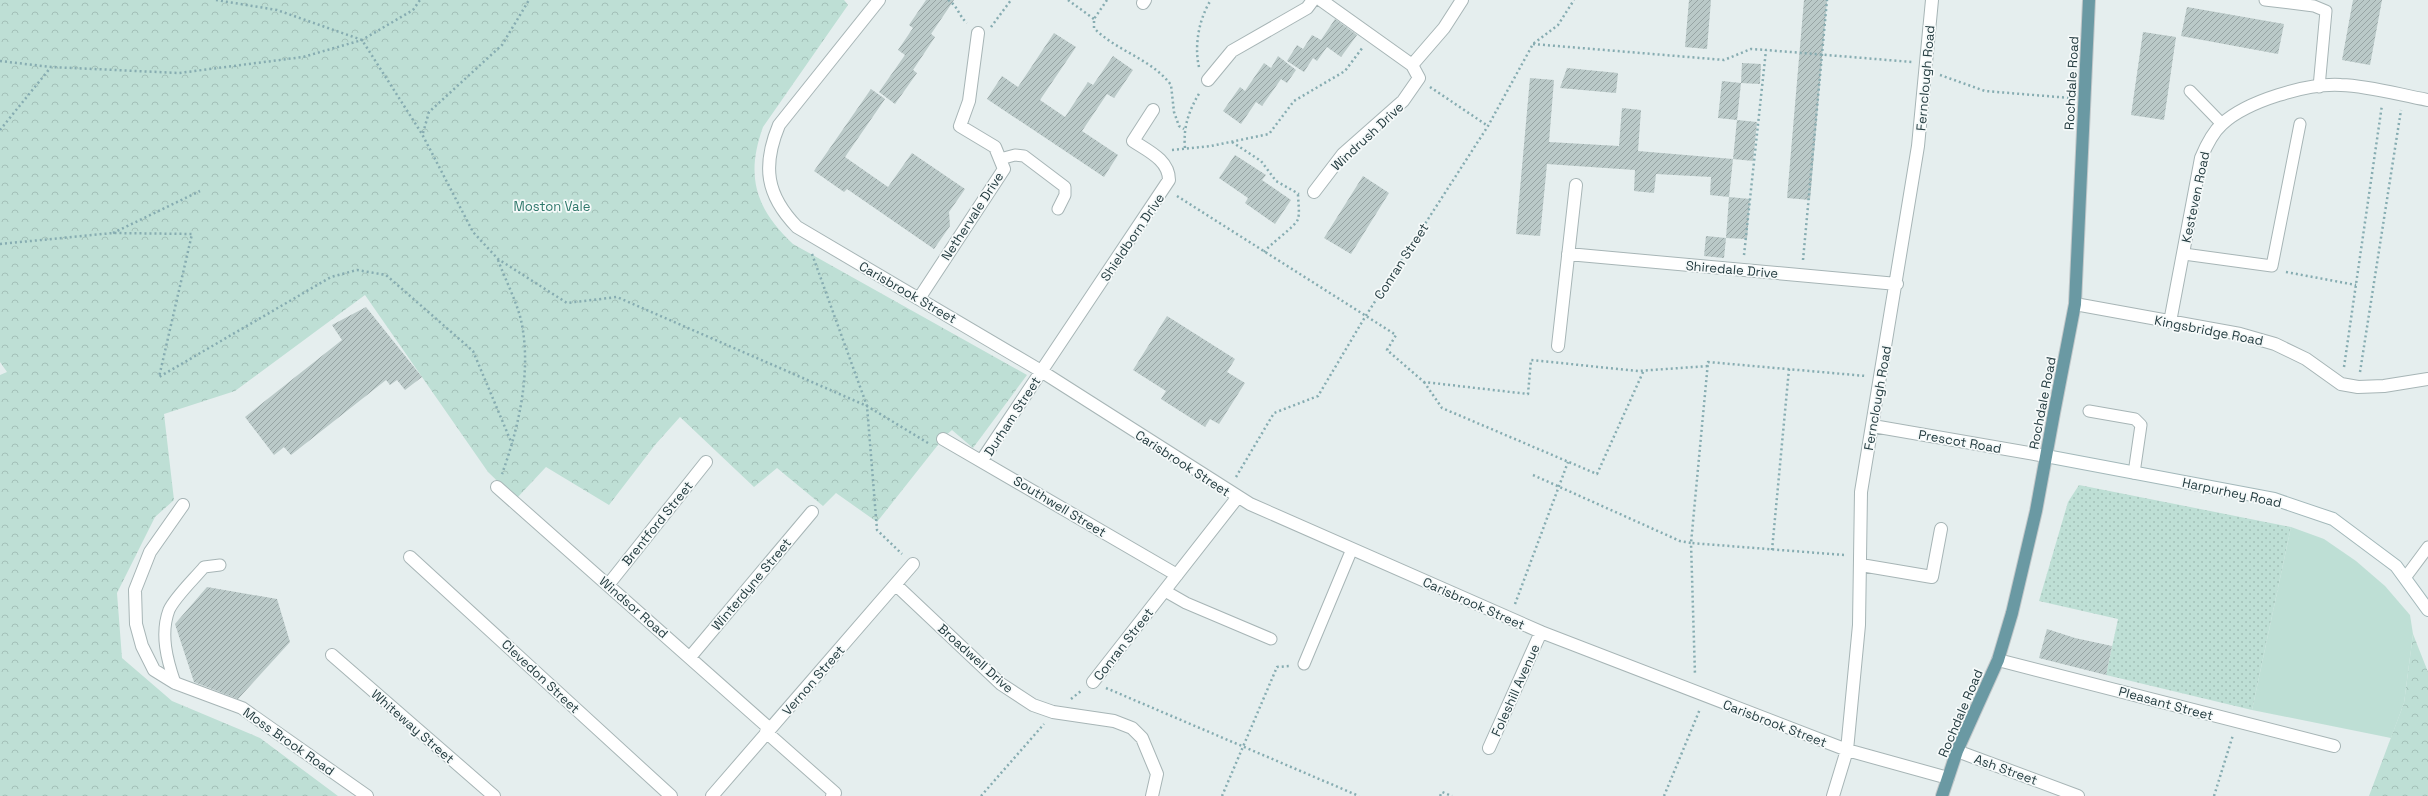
<svg xmlns="http://www.w3.org/2000/svg" width="2428" height="796" viewBox="0 0 2428 796" font-family="'Space Grotesk',sans-serif">
<style>
.grass{fill:url(#grass-dots)}
.park{fill:url(#park-crowns)}
.garden{fill:#bedfd5}
.building{fill:url(#building-hatch)}
.lines{fill:none;stroke-linecap:round;stroke-linejoin:round}
.lane-casing{stroke:#a7b5b6;stroke-width:13}
.street-casing{stroke:#a7b5b6;stroke-width:14}
.secondary-casing{stroke:#a3b8ba;stroke-width:14}
.primary-casing{stroke:#c2c8ca;stroke-width:14}
.path{stroke:#86acb1;stroke-width:2.5;stroke-dasharray:2 3;stroke-linecap:butt}
.lane{stroke:#fff;stroke-width:11}
.street{stroke:#fff;stroke-width:12}
.secondary{stroke:#fff;stroke-width:12}
.primary{stroke:#6a99a3;stroke-width:12}
.labels{text-anchor:middle;stroke-width:3.5;stroke-linejoin:round;paint-order:stroke}
.street-label{font-size:13px;fill:#243c40;stroke:#f6fafa}
.park-label{font-size:13px;fill:#2e776a;stroke:#f6fafa}
</style>
<defs>
<pattern id="grass-dots" width="8" height="8" patternUnits="userSpaceOnUse"><rect width="8" height="8" fill="#bedfd5"/><path d="M2 2h.1M6 6h.1" fill="none" stroke="#a3c0b8" stroke-width="1.8" stroke-linecap="round"/></pattern>
<pattern id="park-crowns" width="20" height="18" patternUnits="userSpaceOnUse"><rect width="20" height="18" fill="#bedfd5"/><path d="M2 6a3 3 0 1 1 6 0M12 15a3 3 0 1 1 6 0" fill="none" stroke="#a3c0b8"/></pattern>
<pattern id="building-hatch" width="6" height="6" patternUnits="userSpaceOnUse"><rect width="6" height="6" fill="#bac9c8"/><path d="M-1 1l2-2M0 6l6-6M5 7l2-2" fill="none" stroke="#97a4a4"/></pattern>
</defs>
<rect width="100%" height="100%" fill="#e5eeee"/>
<path class="grass" d="M2079,485L2291,527L2252,710L2106,675L2118,619L2039,601L2068,502Z"/>
<path class="park" d="M0,0H844L848,5L763,127C745,177 756,209 793,244L1027,375L973,448L952,430L945,436L877,522L836,493L823,506L777,468L754,487L680,417L655,445L609,505L546,467L516,499L488,472L365,295L235,391L164,414L174,500L155,517L117,593L122,658L172,701L260,738L338,796H0V375L7,372L0,362Z
M2413,634L2428,672V796H2369L2404,703Z"/>
<path class="garden" d="M2291,527L2324,539L2356,561L2385,586L2410,615L2413,634L2404,703L2391,738L2252,710Z"/>
<path class="building" d="M926,0H954L931,34L935,37L913,70L917,73L895,104L879,92L905,55L898,50L913,28L909,25Z
M1689,0H1711L1707,49L1685,47Z
M1804,0H1827L1810,200L1787,198Z
M2353,0H2382L2370,65L2342,60Z
M2187,7L2284,24L2278,54L2181,36Z
M1335,19L1357,35L1341,57L1327,47L1317,61L1313,58L1304,72L1287,61L1297,45L1303,49L1312,35L1321,40Z
M2143,32L2176,37L2164,120L2131,115Z
M1054,33L1076,47L1040,100L1065,117L1088,82L1093,85L1113,56L1133,70L1114,98L1107,94L1082,131L1118,155L1104,177L987,99L1002,76L1018,87Z
M1278,56L1296,70L1287,83L1281,79L1262,106L1256,102L1241,124L1223,111L1240,87L1245,91L1264,63L1271,68Z
M1742,63L1761,64L1760,84L1741,83Z
M1567,68L1618,73L1616,93L1560,88Z
M1530,78L1554,80L1549,142L1619,146L1622,108L1641,110L1638,151L1733,159L1729,197L1710,195L1711,177L1656,174L1654,193L1634,191L1635,170L1547,164L1540,236L1516,234Z
M1722,81L1741,83L1737,120L1718,118Z
M871,89L885,99L845,157L888,187L912,153L965,189L949,212L950,226L934,249L847,189L844,192L814,171Z
M1737,120L1757,122L1753,161L1733,159Z
M1235,155L1266,175L1262,180L1291,200L1275,224L1245,203L1248,198L1219,178Z
M1363,176L1389,193L1351,254L1324,238Z
M1729,197L1750,199L1747,239L1726,238Z
M1706,236L1726,238L1724,258L1704,256Z
M366,307L422,377L405,390L397,380L390,385L386,380L291,455L284,447L274,455L245,417L342,340L332,325Z
M1167,316L1235,359L1227,372L1245,383L1219,424L1210,419L1205,427L1161,399L1166,391L1133,370Z
M207,587L277,599L290,642L238,699L194,682L175,624Z
M2047,629L2075,638L2112,646L2106,675L2039,658Z"/>
<g class="lines">
<g class="lane-casing">
<path id="lane" d="M2265,0L2314,6L2326,11L2319,87
M2190,91L2222,124
M1000,159L1015,155L1024,156L1065,187V195L1058,209
M2184,254L2272,266L2300,124
M2089,411L2135,419L2141,425L2134,473
M2405,578L2428,547
M1165,591L1186,603L1271,639
M1304,664L1352,549
M175,683C167,660 160,634 169,610C175,597 195,578 204,567L220,565"/>
</g>
<g class="street-casing">
<path id="street" d="M879,0L779,125C762,166 766,195 797,227L1041,371L1250,504L1541,632L1847,750L1948,778
M1143,3L1145,0
M1412,65L1444,28L1462,0
M1208,80L1232,51L1307,8L1313,0
M1314,192L1343,154L1403,101L1419,78L1412,65L1321,0
M1568,254L1897,284
M920,297L1004,169L995,147L960,126L969,101L978,33
M2075,304L2240,334L2275,344L2306,359L2341,384L2358,387L2384,386L2428,379
M2170,322L2201,158C2206,146 2212,133 2222,124C2247,101 2307,83 2341,85C2370,86 2400,95 2428,100
M1558,346L1576,185
M1873,426L2046,456
M943,439L1177,575
M982,460L1169,180C1169,160 1148,151 1133,141L1153,110
M497,487L770,729
M183,505L150,552L135,590L136,624L142,646L154,670L175,683L242,708L367,796
M410,557L671,796
M1861,565L1932,577L1941,529
M608,585L706,462
M896,585L1001,684L1033,705L1053,712L1114,721L1132,728L1142,738L1157,774L1152,796
M332,655L494,796
M691,656L812,512
M1998,660L2334,746
M1093,682L1237,498
M766,732L835,793L832,796
M1489,748L1541,632
M1957,751L2078,796
M712,796L913,564
M1833,796L1847,750L1859,625L1861,492L1918,146L1932,0"/>
</g>
<g class="secondary-casing">
<path id="secondary" d="M2046,456L2274,499L2333,519L2396,566L2428,610"/>
</g>
<g class="primary-casing">
<path id="primary" d="M1942,796L1957,751L1998,660L2012,613L2036,511L2054,413L2075,304L2089,0"/>
</g>
<path class="path" d="M216,0L277,10L362,40L422,134L473,232L498,259L567,303L617,297L867,406L928,443
M948,0C958,6 958,15 967,23
M1068,0L1094,19
M1107,0L1094,19V28C1116,51 1152,59 1171,85L1174,112L1179,126L1184,129
M991,27L1011,0
M1533,44L1724,60L1751,49L1766,50
M0,61L51,67L179,73L303,57L362,40L413,10L420,0
M1199,67C1194,46 1199,18 1211,0
M1940,75L1985,91L2070,98
M1430,87L1488,126
M0,130L51,67
M423,133L429,112L502,45L529,0
M1232,142L1261,161L1276,181L1299,194
M1185,148C1183,127 1189,110 1200,92
M1172,150L1211,146L1269,134L1294,101L1345,71L1363,47
M1177,196L1396,335L1387,350L1424,382L1528,394L1531,360L1638,371L1708,366
M113,233L200,191
M0,244L113,233L192,234L159,377L331,277L357,270L386,275L473,351L512,444
M1264,252C1271,243 1295,227 1298,219C1300,212 1298,201 1298,194
M812,254L867,406L877,530L902,554
M1744,255L1766,50L1912,62
M498,260C505,279 516,300 521,320C532,370 519,427 502,474
M1803,260L1827,0
M2286,272L2356,285
M2344,367L2382,105
M2360,372L2401,110
M1424,382L1442,408L1597,474L1644,370
M1533,475L1680,541L1691,543L1695,675
M1236,477L1274,413L1318,396L1365,317L1488,126L1533,44L1558,25L1574,0
M1772,550L1789,369
M1844,555L1691,543L1708,362L1866,376
M1515,604L1568,462
M1106,688L1359,796
M1071,699L1081,691
M981,796L1044,724
M1222,796L1277,667L1290,666
M1440,796L1442,792L1452,796
M1664,796L1700,709
M2214,796L2233,735"/>
<use href="#lane" class="lane"/>
<use href="#street" class="street"/>
<use href="#secondary" class="secondary"/>
<use href="#primary" class="primary"/>
</g>
<g class="labels">
<g class="street-label">
<text transform="translate(1925 78) rotate(-85)" y="5">Fernclough Road</text>
<text transform="translate(2071 83) rotate(-87)" y="5">Rochdale Road</text>
<text transform="translate(1367 136) rotate(-43)" y="5">Windrush Drive</text>
<text transform="translate(2195 197) rotate(-78)" y="5">Kesteven Road</text>
<text transform="translate(972 216) rotate(-57)" y="5">Nethervale Drive</text>
<text transform="translate(1132 237) rotate(-56)" y="5">Shieldborn Drive</text>
<text transform="translate(1401 261) rotate(-57)" y="5">Conran Street</text>
<text transform="translate(1732 269) rotate(5)" y="5">Shiredale Drive</text>
<text transform="translate(908 292) rotate(30)" y="5">Carisbrook Street</text>
<text transform="translate(2209 330) rotate(11)" y="5">Kingsbridge Road</text>
<text transform="translate(1877 398) rotate(-80)" y="5">Fernclough Road</text>
<text transform="translate(2042 403) rotate(-79)" y="5">Rochdale Road</text>
<text transform="translate(1012 416) rotate(-57)" y="5">Durham Street</text>
<text transform="translate(1960 441) rotate(10)" y="5">Prescot Road</text>
<text transform="translate(1183 463) rotate(33)" y="5">Carisbrook Street</text>
<text transform="translate(2232 492) rotate(12)" y="5">Harpurhey Road</text>
<text transform="translate(1060 506) rotate(31)" y="5">Southwell Street</text>
<text transform="translate(657 523) rotate(-51)" y="5">Brentford Street</text>
<text transform="translate(751 584) rotate(-50)" y="5">Winterdyne Street</text>
<text transform="translate(1474 603) rotate(24)" y="5">Carisbrook Street</text>
<text transform="translate(634 607) rotate(41)" y="5">Windsor Road</text>
<text transform="translate(1123 644) rotate(-52)" y="5">Conran Street</text>
<text transform="translate(976 658) rotate(42)" y="5">Broadwell Drive</text>
<text transform="translate(541 676) rotate(43)" y="5">Clevedon Street</text>
<text transform="translate(813 680) rotate(-49)" y="5">Vernon Street</text>
<text transform="translate(1515 690) rotate(-66)" y="5">Foleshill Avenue</text>
<text transform="translate(2166 703) rotate(15)" y="5">Pleasant Street</text>
<text transform="translate(1960 713) rotate(-67)" y="5">Rochdale Road</text>
<text transform="translate(1775 723) rotate(21)" y="5">Carisbrook Street</text>
<text transform="translate(413 726) rotate(41)" y="5">Whiteway Street</text>
<text transform="translate(289 741) rotate(35)" y="5">Moss Brook Road</text>
<text transform="translate(2006 769) rotate(20)" y="5">Ash Street</text>
</g>
<g class="park-label">
<text x="552" y="211">Moston Vale</text>
</g>
</g>
</svg>
